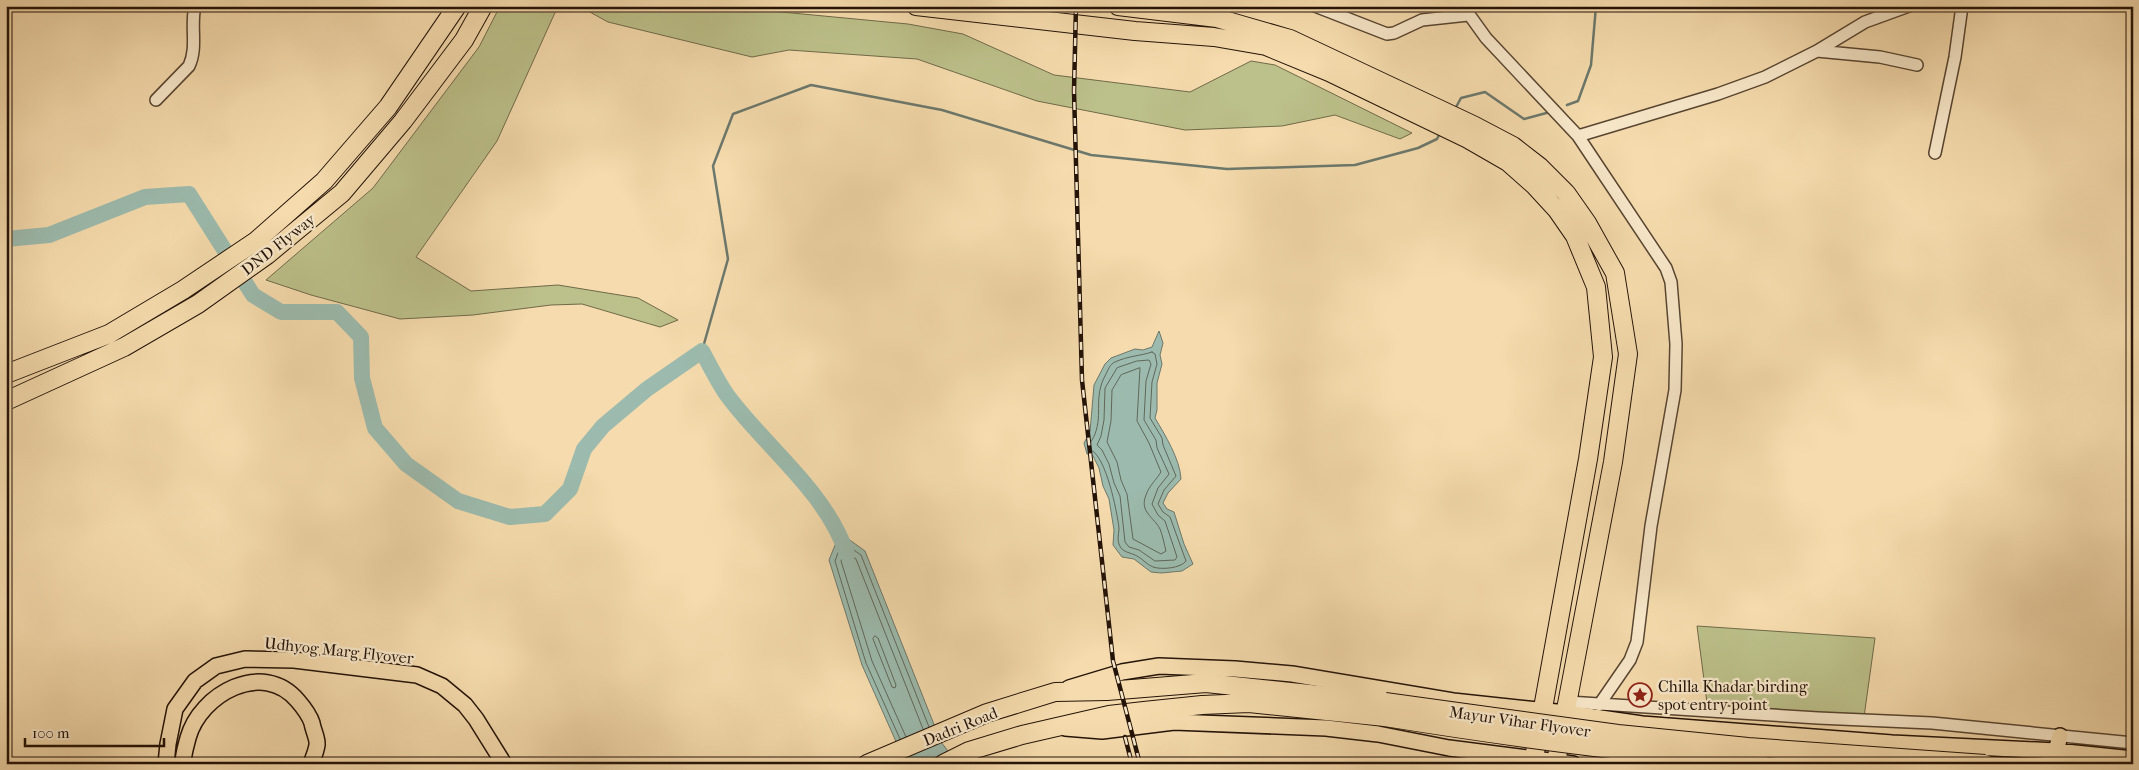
<svg xmlns="http://www.w3.org/2000/svg" width="2139" height="770" viewBox="0 0 2139 770" font-family="'IM FELL French Canon',serif">
<style>
.green{fill:#bcc08a;stroke:#706a49}
.water{fill:#9cbbae;stroke:#6c786c}
.lines{fill:none;stroke-linecap:round;stroke-linejoin:round}
.shore{stroke:#60675b;stroke-width:1}
.stream{stroke:#6c786c;stroke-width:2.5}
.river{stroke:#9cbbae;stroke-width:16}
.minor-casing{stroke:#584531;stroke-width:14}
.major-casing{stroke:#241308;stroke-width:18}
.highway-casing{stroke:#241308;stroke-width:20}
.minor{stroke:#f8e8ca;stroke-width:11}
.major{stroke:#f5dbad;stroke-width:15}
.highway{stroke:#f5dbad;stroke-width:18}
.rail-casing{stroke:#241308;stroke-width:4.5}
.rail{stroke:#f8e8ca;stroke-width:2.5;stroke-dasharray:8;stroke-linecap:butt}
.highway-bridge-casing{stroke:#241308;stroke-width:20;stroke-linecap:butt}
.highway-bridge{stroke:#f5dbad;stroke-width:18}
.labels{text-anchor:middle;stroke-width:4.5;stroke-linejoin:round;paint-order:stroke}
.street-label{font-size:16px;fill:#241308;stroke:#f8e8ca}
.poi-label{font-size:16px;fill:#241308;stroke:#f8e8ca;text-anchor:start}
</style>
<rect width="100%" height="100%" fill="#f5dbad"/>
<filter id="stains"><feTurbulence type="fractalNoise" baseFrequency=".004" numOctaves="4"/><feColorMatrix values="0 0 0 0 .2 0 0 0 0 .09 0 0 0 0 .02 0 0 0 .5 -.17"/></filter>
<radialGradient id="worn" r=".72"><stop offset=".6" stop-color="#630" stop-opacity="0"/><stop offset="1" stop-color="#630" stop-opacity=".3"/></radialGradient>
<path class="green" d="M500,6H558L497,141L416,257L471,291L558,285L638,298L678,320L660,327L582,304L551,305L473,315L400,319L311,295L266,280L373,188L479,47Z
M579,6H718L908,24L963,34L1054,75L1190,92L1251,61L1275,65L1412,133L1400,139L1335,115L1282,126L1185,130L1037,101L917,59L789,50L752,57L608,22Z
M1697,626L1875,638L1864,717L1707,703Z"/>
<path class="water" d="M1159,331L1163,343L1160,355L1162,364L1157,383V410L1155,418C1165,435 1180,459 1181,479L1168,493L1163,503L1167,509L1174,512L1184,544L1193,564L1182,571L1161,573L1151,572L1134,559L1122,557L1113,545L1114,530L1109,499L1103,486L1099,468L1093,456L1087,454L1084,443L1090,432L1094,385L1105,364L1111,358L1135,349L1143,350L1152,347Z
M840,533L865,551L941,742L958,764H906L862,665L829,560Z"/>
<g class="lines">
<path class="shore" d="M1152,352L1155,354L1157,364L1152,382L1150,418L1162,438L1163,445L1176,476L1164,490L1158,504L1163,512L1170,517L1186,561C1181,568 1162,570 1153,567C1147,565 1143,559 1137,556C1130,552 1122,553 1119,544C1117,539 1119,533 1119,528C1117,511 1106,457 1091,450L1090,444C1091,441 1094,437 1095,434C1103,413 1093,397 1106,374C1108,370 1110,364 1115,362C1128,356 1140,356 1152,352Z
M1137,361L1149,360L1151,364L1146,381L1144,420L1156,440L1157,448L1169,474L1158,488L1152,504L1158,515L1165,521L1177,557L1175,560L1155,561L1139,550L1129,547L1125,542L1120,496L1114,483L1109,464L1102,450L1097,445L1101,436L1104,420L1105,388L1117,368Z
M1140,368L1137,421L1149,443L1161,472C1156,480 1149,486 1146,495C1139,512 1154,517 1160,529C1163,536 1164,544 1166,551L1161,554L1133,539L1127,494L1121,480L1117,462L1107,442L1111,421L1112,390L1121,375Z
M875,636L878,638L896,685L895,688L892,687L873,639Z
M906,737L872,661L841,561L845,552L856,559L923,729
M900,739L866,663L835,561L842,542L861,555L929,727"/>
<path class="stream" d="M1567,105L1578,101L1591,65L1596,6
M1455,109L1461,98L1485,92L1524,119L1550,112
M702,351L728,259L713,166L733,114L811,85L942,110L1091,155L1227,169L1355,165L1418,148L1437,139L1440,133"/>
<path class="river" d="M6,239L49,235L145,197L189,194L253,295L281,312H337L361,337L362,378L375,428L406,464L458,501L510,517L545,514L570,489L584,449L603,426L647,389L702,351C710,366 718,382 727,395C766,448 825,490 847,554"/>
<g class="minor-casing">
<path id="minor" d="M1315,6L1387,34L1394,33L1422,20L1468,15
M1463,6L1486,38L1578,136L1666,268L1671,282L1676,344L1675,390L1651,526L1637,642L1630,660L1599,705
M1817,51L1880,57L1917,65
M156,100L189,66C198,47 190,26 195,6
M1578,136L1718,94L1765,77L1817,51L1865,22L1909,6
M1935,153L1955,57L1962,6
M1568,702L1818,718L1932,723L2133,743"/>
</g>
<g class="major-casing">
<path id="major" d="M1069,688L1122,672L1159,666L1235,669L1292,674L1453,701L1566,713L1642,724L1892,743L2056,751L2133,759
M1065,728L1102,731L1174,722L1326,728L1378,734L1449,748L1573,764
M2056,751L2060,736
M166,764L168,744L175,709L195,681L216,666L245,659L294,660L417,675L442,686L465,705L476,719L504,764
M183,764C183,755 186,746 188,738C200,694 263,659 298,701C304,708 309,714 312,723C313,730 318,739 317,745C316,752 313,758 311,764"/>
</g>
<g class="highway-casing">
<path id="highway" d="M916,6L1135,31L1214,37L1266,46L1329,72L1468,139L1508,162L1534,185L1557,210L1575,236L1596,287L1603,357L1588,459L1534,758
M1118,6L1217,18L1290,39L1475,126L1513,146L1540,167L1566,193L1587,223L1615,273L1628,354L1613,462L1556,762
M6,374L109,334L183,290L256,241L324,181L388,107L457,6
M6,401L124,347L198,304L267,255L342,193L403,121L464,40L483,6
M867,764L987,713L1055,692L1107,691L1206,683L1385,702
M943,764L969,751L1022,735L1109,715L1144,711L1202,705L1249,703L1385,717"/>
</g>
<use href="#minor" class="minor"/>
<use href="#major" class="major"/>
<use href="#highway" class="highway"/>
<g class="rail-casing">
<path id="rail" d="M1076,6L1074,91L1082,380L1113,661L1140,764
M1125,737L1132,764"/>
</g>
<use href="#rail" class="rail"/>
<g class="highway-bridge-casing">
<path id="highway-bridge" d="M1385,702L1618,734L1748,747L1985,764
M1385,717C1509,737 1635,754 1761,764"/>
</g>
<use href="#highway-bridge" class="highway-bridge"/>
</g>
<defs>
<g id="sight-ring" transform="scale(1.25)"><circle r="9.5" fill="#f8e8ca" stroke="#8f2418" stroke-width="1.5"/><path d="M0-6L1.8-2.2L6-1.7L2.9 1.2L3.7 5.4L0 3.3L-3.7 5.4L-2.9 1.2L-6-1.7L-1.8-2.2Z" fill="#8f2418"/></g>
</defs>
<g fill-rule="evenodd">
<use href="#sight-ring" x="1640" y="695"/>
</g>
<g class="labels">
<g class="street-label">
<text transform="translate(278 244) rotate(-38)" y="6">DND Flyway</text>
<text transform="translate(339 650) rotate(6)" y="6">Udhyog Marg Flyover</text>
<text transform="translate(1520 721) rotate(8)" y="6">Mayur Vihar Flyover</text>
<text transform="translate(960 726) rotate(-22)" y="6">Dadri Road</text>
</g>
<g class="poi-label">
<text x="1658" y="692">Chilla Khadar birding<tspan x="1658" dy="18">spot entry point</tspan></text>
</g>
</g>
<rect width="2139" height="770" fill="none" stroke="#f5dbad" stroke-width="25"/>
<rect x="8" y="8" width="2124" height="755" fill="none" stroke="#241308" stroke-width="2.5"/>
<rect x="12" y="12" width="2114" height="745" fill="none" stroke="#241308"/>
<path d="M25 738v8h139v-8" fill="none" stroke="#241308" stroke-width="2.5"/>
<text x="32" y="738" font-size="15" fill="#241308" stroke="#f8e8ca" stroke-width="4" paint-order="stroke">100 m</text>
<rect width="100%" height="100%" filter="url(#stains)"/>
<rect width="100%" height="100%" fill="url(#worn)"/>
</svg>
